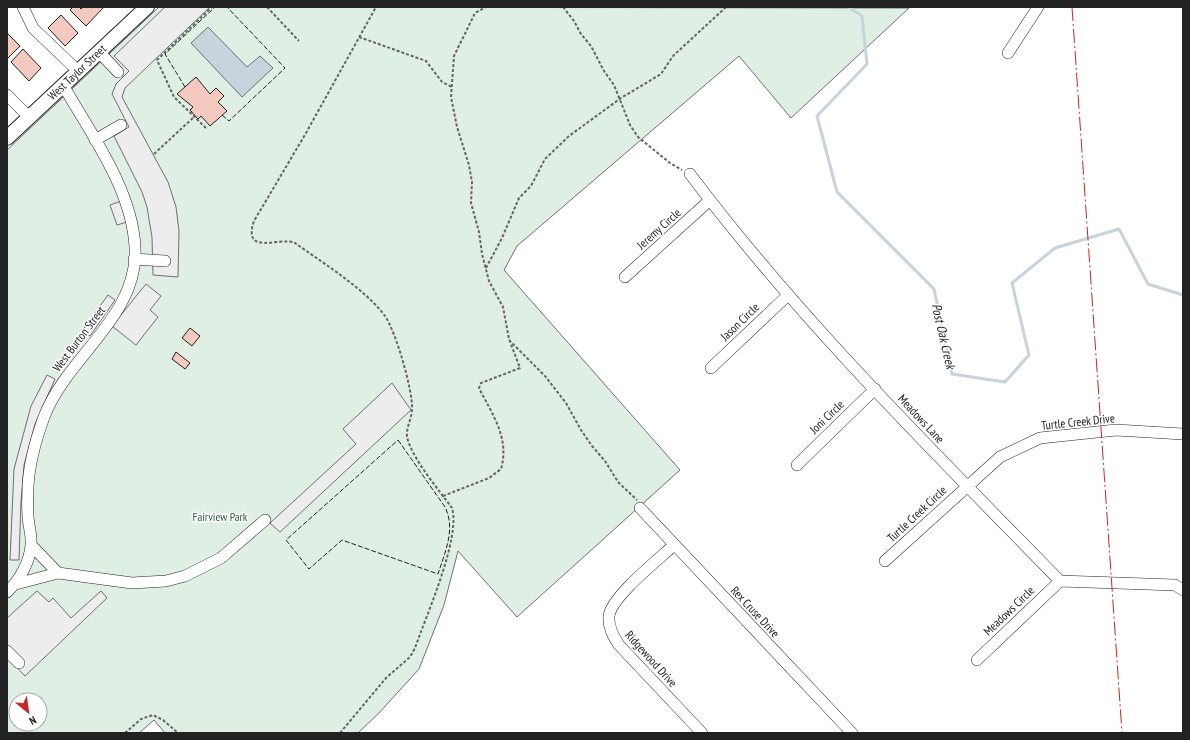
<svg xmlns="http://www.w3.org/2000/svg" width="1190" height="740" viewBox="0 0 1190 740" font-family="'PT Sans Narrow',sans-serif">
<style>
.green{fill:#e0efe3;stroke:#6f6f6f;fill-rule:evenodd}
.parking{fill:#ededed;stroke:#6f6f6f}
.water{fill:#c7d3dd;stroke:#6f6f6f}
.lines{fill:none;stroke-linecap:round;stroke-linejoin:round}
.stream{stroke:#c7d3dd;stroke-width:3}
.building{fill:#f3c9c0;stroke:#222}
.minor-casing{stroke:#222;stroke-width:12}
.major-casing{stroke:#222;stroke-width:16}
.path{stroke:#646464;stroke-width:2;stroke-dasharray:3 2;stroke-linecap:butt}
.minor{stroke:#fff;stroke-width:11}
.major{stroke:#fff;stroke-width:14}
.fence{stroke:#222;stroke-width:1;stroke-dasharray:5 2;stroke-linecap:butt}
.power{stroke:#c62828;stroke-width:1;stroke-dasharray:14 3 2 3;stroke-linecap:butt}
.labels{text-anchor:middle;stroke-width:3;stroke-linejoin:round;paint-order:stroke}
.street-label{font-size:12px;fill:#222;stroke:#fff}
.park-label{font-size:12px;fill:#2f5e38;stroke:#fff}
.water-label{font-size:13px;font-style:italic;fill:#222;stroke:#fff}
</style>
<rect width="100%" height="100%" fill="#fff"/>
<path class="green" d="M159,7L909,8L791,118L739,56L517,246L504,270L680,470L517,617L458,551L444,605L419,669L379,713L358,733H165L154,720L139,733H7V150ZM16,700H40V724H16Z"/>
<path class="parking" d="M165,7H210L125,88L122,97L168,182L176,207L179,231L178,277L153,275L152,237L147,207L142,192L114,136L129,127L112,94L116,84L129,71L114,56Z
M121,201L127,222L117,225L110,205Z
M146,284L161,296L150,310L158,317L136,345L112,326Z
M108,295L115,300L90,336L82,331Z
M47,375L55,379L35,424L24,465L21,501L19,560H10L14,469L31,406Z
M392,383L411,410L280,532L270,523L356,444L343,429Z
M37,591L49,602L53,598L71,618L101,591L107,598L25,676L7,657V618Z"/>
<path class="water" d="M208,27L247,67L260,56L273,68L242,97L191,43Z"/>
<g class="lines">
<path class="stream" d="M848,7L862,16L867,64L817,116L837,192L934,289L952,374L1005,382L1029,355L1012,283L1055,248L1119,229L1148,284L1183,295"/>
</g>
<path class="building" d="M73,7H79L81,9L83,7H104L86,26L70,10Z
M61,15L78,33L65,46L48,28Z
M7,33L20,46L7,59Z
M23,49L41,68L29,81L11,62Z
M196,77L210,94L216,88L224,96L218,102L227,111L210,126L201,116L198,119L190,110L193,107L177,94Z
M190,328L200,336L192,346L182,338Z
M176,352L190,363L185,369L172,359Z"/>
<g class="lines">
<g class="minor-casing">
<path id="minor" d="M23,7L33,28L78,71
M99,52L118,72
M1008,53L1038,7
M7,95L29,117
M95,140L121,125
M690,174C800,320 932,450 1060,581L1175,585L1183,590
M134,259L165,261
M625,277L710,200
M711,368L788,295
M797,465L875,389
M640,508L852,733
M31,545L58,573
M674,545C659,559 611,597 609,616C608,627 613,636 619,645L702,733
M885,561L1000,457L1040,438L1116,430L1183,434
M16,584L58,573L132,583L166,581L185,576L221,558L265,520
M7,592C19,581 30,562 31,545C32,535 28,524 28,515C27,506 28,496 28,487C29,463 36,439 44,417C67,356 139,317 135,247C132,189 91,134 63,85
M7,651L19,663
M977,660L1060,581"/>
</g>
<g class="major-casing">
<g id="major">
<path id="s1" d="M7,138L147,7"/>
</g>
</g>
<path class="path" d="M267,7L299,41
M563,7L574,21L581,34L591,46L604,71L614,85L630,125L638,137L670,163L682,170
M359,37L426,61L442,82L452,87
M206,128L174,97L157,60L212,7
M154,154L194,117
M486,268L502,238L519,198L531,186L545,159L569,136L621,98L661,74L673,56L726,7
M509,340L545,376L566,403L581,430L592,446L605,461L618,482L637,500
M443,496L489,478L501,469C510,438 492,414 479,388L481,383L520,368L509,339L503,307L489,281L482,254L479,232L471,203L472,182L469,165L457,127L451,97L454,56L475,13L486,7
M125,733L141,719L153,715L163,720L178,733
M340,733L386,678L410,657L415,648C426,616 461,538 452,508C439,490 410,456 407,436C406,428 412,418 412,409C413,391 396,332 385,316C365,289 323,263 295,243C280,236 242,257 254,221L306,133L376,7"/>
<use href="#minor" class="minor"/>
<use href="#major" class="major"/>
<path class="fence" d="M185,87L165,54L215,7
M222,115L229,121L285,68L227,7
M398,440L445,507C456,529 445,552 438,574L342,540L309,569L286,540Z"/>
<path class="power" d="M1072,7L1122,733"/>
</g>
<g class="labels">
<g class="street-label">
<text dy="4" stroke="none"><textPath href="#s1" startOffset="96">West Taylor Street</textPath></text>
<text transform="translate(659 229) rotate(-42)" y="4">Jeremy Circle</text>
<text transform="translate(740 322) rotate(-44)" y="4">Jason Circle</text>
<text transform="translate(79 339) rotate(-53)" y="4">West Burton Street</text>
<text transform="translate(827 417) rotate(-44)" y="4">Joni Circle</text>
<text transform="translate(921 419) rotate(47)" y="4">Meadows Lane</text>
<text transform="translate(1078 422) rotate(-6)" y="4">Turtle Creek Drive</text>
<text transform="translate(917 514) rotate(-43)" y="4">Turtle Creek Circle</text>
<text transform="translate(1009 611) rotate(-44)" y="4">Meadows Circle</text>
<text transform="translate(755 612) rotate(47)" y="4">Rex Cruse Drive</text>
<text transform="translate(651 659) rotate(48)" y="4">Ridgewood Drive</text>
</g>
<g class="park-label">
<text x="220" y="521">Fairview Park</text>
</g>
<g class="water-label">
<text transform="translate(944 336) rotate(77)" y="5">Post Oak Creek</text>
</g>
</g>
<rect width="1190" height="740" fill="none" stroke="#222222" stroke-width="16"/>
<g transform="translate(28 712) rotate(151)"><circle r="19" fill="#ffffff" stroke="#a7a7a7"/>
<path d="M0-3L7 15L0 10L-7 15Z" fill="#c62828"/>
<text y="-6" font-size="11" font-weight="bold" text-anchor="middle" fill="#222222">N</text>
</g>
</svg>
